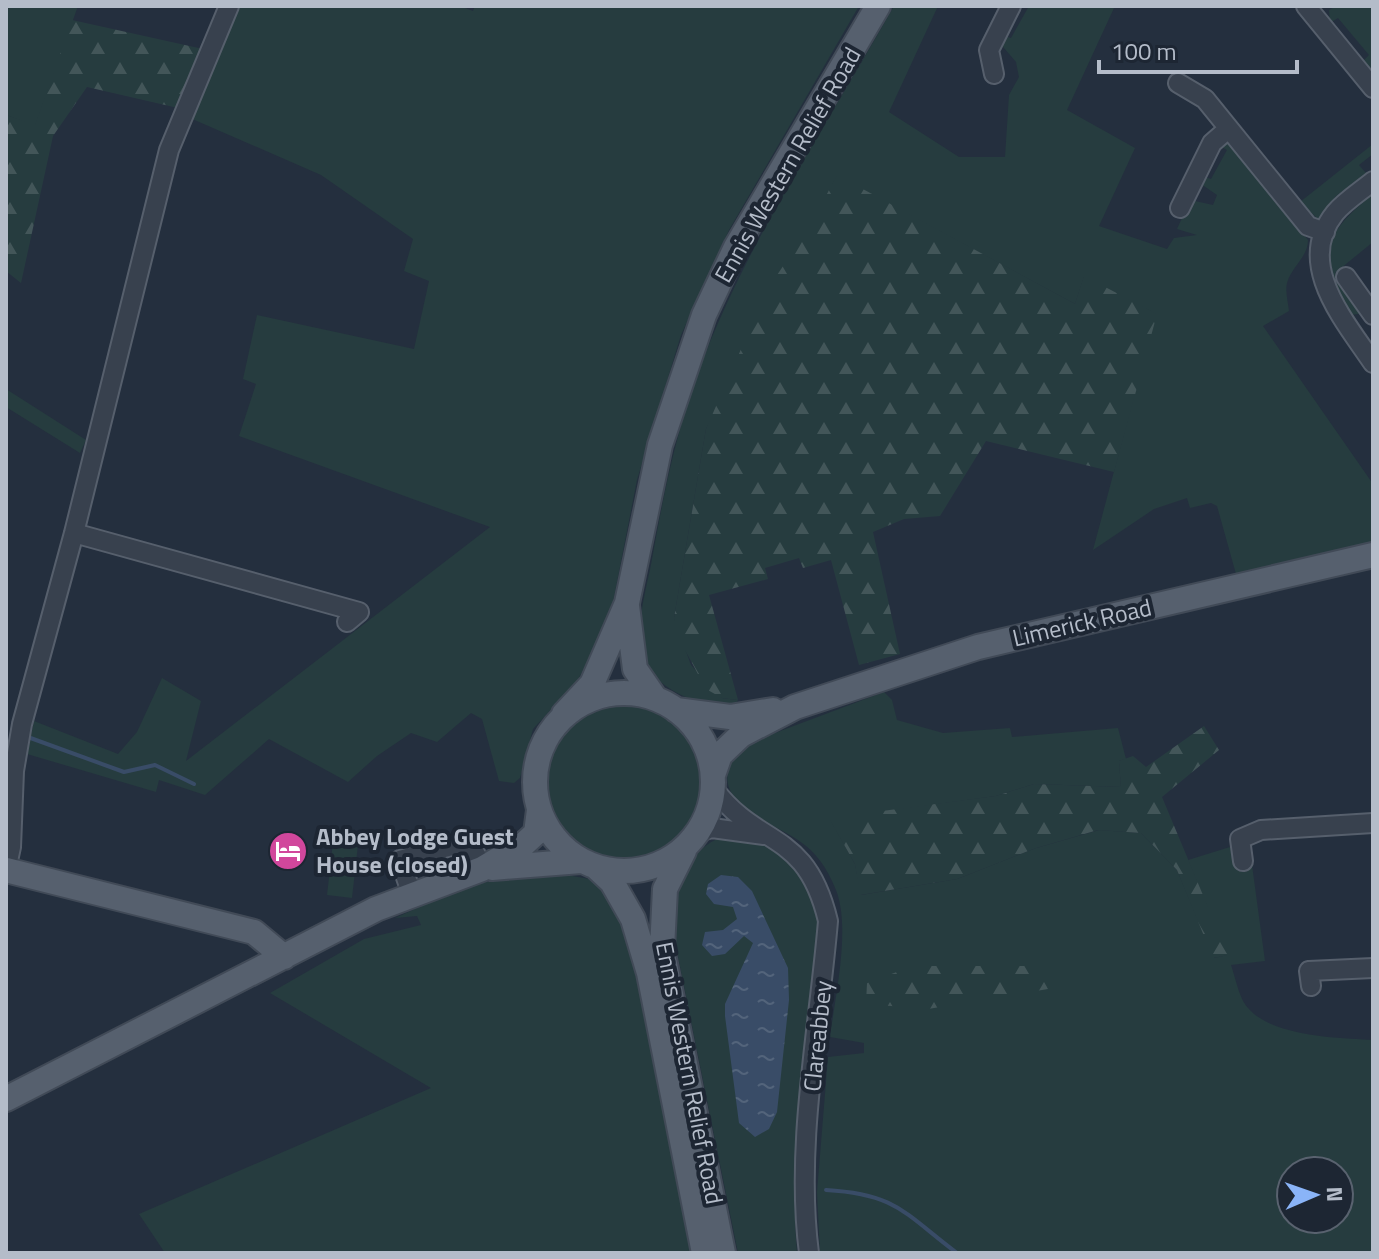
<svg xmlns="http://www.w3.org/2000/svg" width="1379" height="1259" viewBox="0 0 1379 1259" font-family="'Titillium Web',sans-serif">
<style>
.grass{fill:#263c3f;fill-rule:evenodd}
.forest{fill:url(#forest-firs)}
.water{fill:url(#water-ripples)}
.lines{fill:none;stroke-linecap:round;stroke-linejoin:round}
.stream{stroke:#394c67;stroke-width:4}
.minor-casing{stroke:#565f6c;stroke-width:22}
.major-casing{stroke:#414a57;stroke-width:28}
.minor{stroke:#38414e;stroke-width:18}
.major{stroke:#56606e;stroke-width:24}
.labels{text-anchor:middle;stroke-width:8;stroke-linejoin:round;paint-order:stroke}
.street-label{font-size:24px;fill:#b4bcc9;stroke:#1d2633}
.poi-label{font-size:24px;font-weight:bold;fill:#b4bcc9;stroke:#1d2633;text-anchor:start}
</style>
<defs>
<pattern id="forest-firs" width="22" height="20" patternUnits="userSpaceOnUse" patternTransform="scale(2)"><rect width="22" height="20" fill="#263c3f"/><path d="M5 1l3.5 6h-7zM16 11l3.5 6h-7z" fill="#435659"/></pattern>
<pattern id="water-ripples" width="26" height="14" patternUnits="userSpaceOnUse" patternTransform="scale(2)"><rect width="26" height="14" fill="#394c67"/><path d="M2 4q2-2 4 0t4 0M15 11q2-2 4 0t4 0" fill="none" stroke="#53647b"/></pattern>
</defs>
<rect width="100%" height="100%" fill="#242f3e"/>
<path class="grass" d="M6,6H78L35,126L6,115Z
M236,6H460L473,11L475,6H859L729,230L681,335L637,480L609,623L576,683L533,729L520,778L514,783L499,781L482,719L471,713L437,742L411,733L377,756L348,782L269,739L205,795L159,780L156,792L27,754L34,721L118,754L137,732L162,678L201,701L186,761L490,527L239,436L256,384L243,379L257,315L414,349L429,281L404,271L413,239L321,175L190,118Z
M894,6H938L889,112L959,157H1005L1009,95L1019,77L1016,62L998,41L1001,35L1011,38L1029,6L1114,8L1067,110L1135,148L1099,226L1167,249L1174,238L1197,235L1177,229L1187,207L1195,201L1213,205L1217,195L1201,184L1202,176L1211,179L1227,150L1218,145L1223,142L1235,144L1308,240C1308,257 1292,266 1287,283C1285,291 1288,302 1289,311L1263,326L1373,484V542L1236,574L1217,506L1211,503L1190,508L1187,498L1154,509L1093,550L1156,314L1084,277L1075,304L837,176L706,429L674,618L691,665L722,698L738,700L732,709C699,704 654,692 643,655C634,626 647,588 652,559C662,503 673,447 691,393C737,255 823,132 894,6Z
M1336,6H1373V76L1362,62L1369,55L1338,18L1330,23L1329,10Z
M1373,144V154L1359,165L1366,173L1335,197L1325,218L1319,220L1300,202Z
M1373,194V242L1335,273L1361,308L1363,313L1352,315C1316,258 1319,238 1373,194Z
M6,389L86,440L80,453L6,407Z
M884,692L892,700L897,720L943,733L1010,728L1012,737L1118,728L1126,759L1119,761L1121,787L1034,784L996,796L830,819L855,864L861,895L957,879L1036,848L1099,830L1141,833L1177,870L1214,958L1227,955L1188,860L1230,847L1235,865H1252L1265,961L1231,965C1235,977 1238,991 1243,1001C1263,1037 1337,1038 1373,1040V1253H820L817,1192L828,1057L864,1053V1043L830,1037C835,997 851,928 836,890C812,829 776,838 738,801C709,773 745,734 775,733ZM1291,1171H1339V1219H1291Z
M546 782a78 78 0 1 1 156 0a78 78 0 1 1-156 0Z
M334,833L359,836L352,898L327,895Z
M742,838C775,845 806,867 817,902C830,943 813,999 808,1041C799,1112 791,1181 797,1253H738L673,932C676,899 682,855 717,839C723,836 735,838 742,838Z
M539,870L595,880L608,892L617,912L634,964L692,1253H165L139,1214L431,1088L270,993L364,939L421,925L417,916L395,918C443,896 488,878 539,870Z"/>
<path class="forest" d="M72,20L203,49L178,108L87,87L53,136L21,283L6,271V115L35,125Z
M837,175L1075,304L1084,276L1157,314L1114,472L986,441L940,516L904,519L873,532L900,654L859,665L831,560L803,568L799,558L765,568L768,579L709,595L738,700L722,698L706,689L678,637L674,618L706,429L767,290L810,226Z
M1204,726L1219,750L1162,797L1228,955L1213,958L1177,870L1141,833L1098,830L1036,848L957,879L860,895L855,864L829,818L996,796L1034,784L1121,787L1119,761L1133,756L1146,767Z
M913,966H1041L1048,989L928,1009L866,1004L867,983Z"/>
<path class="water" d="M721,875L738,877L752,891L788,968L789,1000L777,1112L769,1129L755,1137L739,1123L725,1016V1004L753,943L744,936L725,954L712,956L702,945L705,932L723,930L737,919L733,907L714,904L706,894L708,884Z"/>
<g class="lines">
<path class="stream" d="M25,736L124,772L155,765L194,784
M826,1190C897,1194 905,1214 957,1253"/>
<g class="minor-casing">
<path id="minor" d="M1306,6L1373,88
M994,74L989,50L1011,6
M1178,83L1205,99L1308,226L1325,232
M1373,181C1361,191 1345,201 1335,213C1294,264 1345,321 1373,363
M1180,208L1212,143L1228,129
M1346,277L1373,315
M74,533L359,612L347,622
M714,789C759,849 806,829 828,921C819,1028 795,1147 809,1253
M698,832L712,828L764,835
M1243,861L1240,839L1261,830L1373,823
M6,870L11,847L14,771L22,724L74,533L169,150L229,6
M412,895L400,860L470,841L482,869
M1311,986L1309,971L1373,968"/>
</g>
<g class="major-casing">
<path id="major" d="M627,606L635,669L655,698
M535 782a89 89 0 1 1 178 0a89 89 0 1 1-178 0Z
M676,710L730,717L773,710
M564,714L592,684L627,603L660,445L704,315L736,247L878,6
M713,775L720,755L741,735L795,707L978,647L1373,555
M684,851L665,889L662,949L723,1253
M492,868L581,861
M597,868L612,882L633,919L649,973L704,1253
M6,870L254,932L284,957
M6,1099L376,909L482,869L524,844L536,833L539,810"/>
</g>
<use href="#minor" class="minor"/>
<use href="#major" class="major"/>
</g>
<defs>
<g id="hotel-disc" transform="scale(2)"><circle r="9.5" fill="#d1479c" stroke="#1d2633"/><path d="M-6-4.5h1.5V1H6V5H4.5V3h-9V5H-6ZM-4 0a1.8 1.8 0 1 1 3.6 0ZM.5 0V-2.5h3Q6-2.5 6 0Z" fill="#fff"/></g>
</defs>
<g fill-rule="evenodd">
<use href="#hotel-disc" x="288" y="851"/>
</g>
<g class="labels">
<g class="street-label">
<text transform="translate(788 165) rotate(-60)" y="8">Ennis Western Relief Road</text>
<text transform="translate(1082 623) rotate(-13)" y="8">Limerick Road</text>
<text transform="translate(818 1036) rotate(-84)" y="8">Clareabbey</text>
<text transform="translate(689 1073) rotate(79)" y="8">Ennis Western Relief Road</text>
</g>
<g class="poi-label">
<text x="316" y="845">Abbey Lodge Guest<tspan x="316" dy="28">House (closed)</tspan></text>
</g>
</g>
<rect width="1379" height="1259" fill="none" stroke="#b4bcc9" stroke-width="16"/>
<g transform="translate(1315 1195) rotate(88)"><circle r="38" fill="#1d2633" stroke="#59626f" stroke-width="2"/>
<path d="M0-6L14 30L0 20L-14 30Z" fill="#8ab4f8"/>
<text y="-12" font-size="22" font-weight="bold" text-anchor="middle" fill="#b4bcc9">N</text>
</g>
<path d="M1099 60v12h198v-12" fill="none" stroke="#b4bcc9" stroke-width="4"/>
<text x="1111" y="60" font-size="24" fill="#b4bcc9" stroke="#1d2633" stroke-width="6" paint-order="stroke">100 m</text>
</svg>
